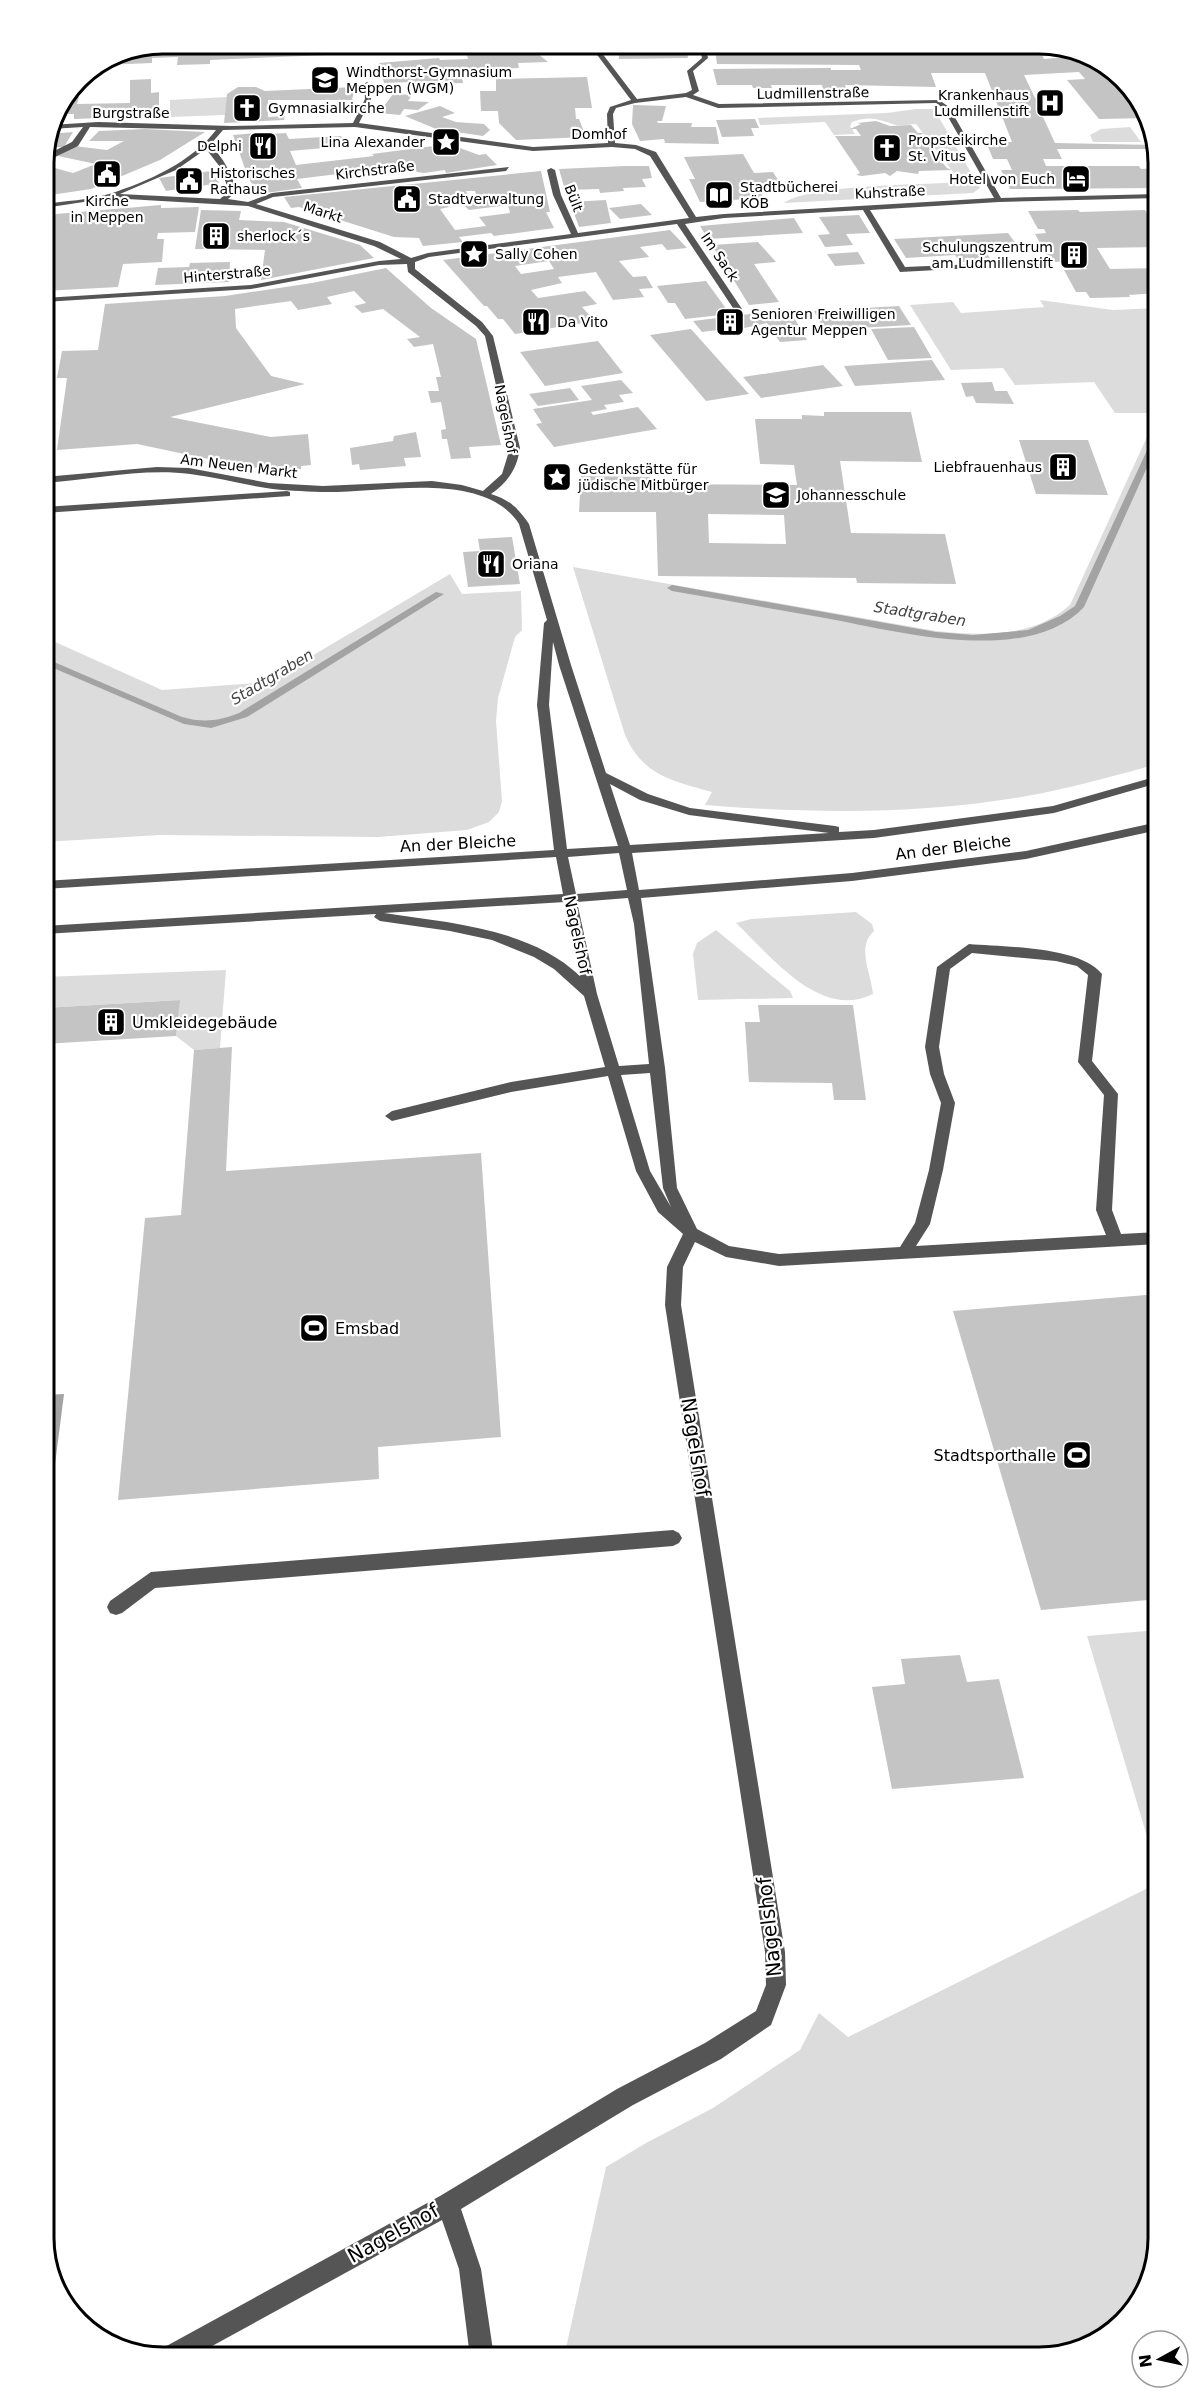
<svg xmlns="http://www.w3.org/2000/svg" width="1202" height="2401" viewBox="0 0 1202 2401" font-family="'DejaVu Sans',sans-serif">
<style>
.green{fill:#dcdcdc}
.water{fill:#a3a3a3}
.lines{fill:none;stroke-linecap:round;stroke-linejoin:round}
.stream{fill:#a3a3a3;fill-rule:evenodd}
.building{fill:#c4c4c4;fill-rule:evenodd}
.minor{fill:#555;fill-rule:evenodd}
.labels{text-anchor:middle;stroke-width:4.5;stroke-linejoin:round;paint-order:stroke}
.far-poi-label{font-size:14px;fill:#000;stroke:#fff;text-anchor:start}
.far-street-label{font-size:14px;fill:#000;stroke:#fff}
.far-water-label{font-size:15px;font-style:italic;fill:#444;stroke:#fff}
.street-label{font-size:16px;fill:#000;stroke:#fff}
.poi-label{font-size:16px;fill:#000;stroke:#fff;text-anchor:start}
.near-street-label{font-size:20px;fill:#000;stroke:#fff}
.rim{fill:none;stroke:#000;stroke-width:3}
</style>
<rect width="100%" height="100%" fill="#fff"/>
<path class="green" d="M227,97L225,115L170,117V100Z
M916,109H934L980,188L973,193L784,203C810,184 924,185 961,182L916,124C911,124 902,126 896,125C878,120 872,115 852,122L850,126L855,134L834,135L825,122L760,125L758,118L887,113Z
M1130,127L1141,142H1093L1090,135L1101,129Z
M1040,300L1113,310L1158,308V764C1120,774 1082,785 1043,793C932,815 817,814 705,805L712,792C673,781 643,776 625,735L573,567L936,631C982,636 1033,638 1070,605L1158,413H1115L1094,382L1015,385L1003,368L951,370L910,305L953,302L961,313L1044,307Z
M450,574L462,594L521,591L522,630L515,637L498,698L496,721L502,801L499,812L489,822L467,830L378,837L160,835L44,842V637L162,690L268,682Z
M856,912L872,924L874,931C856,947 871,973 873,994C820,1021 770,955 736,923L751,919Z
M716,930L790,991L793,998L698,1000L693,954L697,943Z
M226,970L220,1048L194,1050L176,1036L179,1000L44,1008V977Z
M1158,1630V1873L1087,1636Z
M1158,1883V2238L1138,2304L1084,2348L1039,2357H564L606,2167L646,2143L713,2108L800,2050L819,2013L848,2037Z"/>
<path class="water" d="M64,1394L54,1472H44V1395Z"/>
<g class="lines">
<path class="stream" d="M1155,433H1158V443L1084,607C1028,667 895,631 825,618C774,609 723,600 672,591L667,588L672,585L936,632L973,635L1028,630L1060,616L1075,606Z
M436,592L444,594L247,717L211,728L184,724L44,664V658L47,659L182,717C203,723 219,721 239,713Z"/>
</g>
<path class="building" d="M179,44H215V48L326,44L327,55L210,60V64L177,65L178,57L152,58V63L103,65L102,67L95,68L117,53L178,50Z
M452,44H523L525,48H531L548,62L518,63L519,68L477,70L479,76L462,77L463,83L438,84L437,81L384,83L379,63L439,58L440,60L468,59L466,51H455Z
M618,44H686L688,58L619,59Z
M714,44H1037L1044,59L1079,56L1111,68L1114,71H1109L1114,77H1118L1149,118L1099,119L1067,80L1085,79L1079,72L1024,75L1035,98H1049L1058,117H1043L1055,143L1155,145L1156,149H1057L1062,159H1043L1046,166H1139L1141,169L1158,168V188L1010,189L1001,170H1012L1007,159H993L986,142H1012L985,73H931L936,87L845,85L846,88L823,89L822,85H771L772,88H753L752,85H717L713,69L831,68V70H861L859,65L717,64Z
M587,77L592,108H575L576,119H579L586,137L516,140L499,123L498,111H481L480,91H496V79Z
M151,79V93L159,92V116L74,119V114H55L66,98L79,97L77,104L130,103V80Z
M238,87H256L265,91L355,87L352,100H268V117L285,116L284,120L224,123L227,94Z
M393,94L412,95L408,101L429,102L418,110L404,109L400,115L379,113Z
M633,105L666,106L662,121H657L658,123H692L691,127H716L719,144L665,143L664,139L640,141L632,124Z
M440,106L455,113L442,117L456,122L484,124L490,130L483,136L436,129L405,116Z
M755,119L759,128H751L754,136L722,137L716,120Z
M876,121L890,126L911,125L918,133H924L920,135L947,168L952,170L919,171L918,174L897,171L890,176L885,173L862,176L856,175L860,173L835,136H861L856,129H850L861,124L857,123Z
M145,129L205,132L160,160L91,189L44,196V177L51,176L44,174V165L73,173L96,164L58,156L74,146L107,150L124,141H89L99,131Z
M73,132L64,147H46L49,134Z
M268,132L269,134L286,133L289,139L341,136L346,146L290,151L296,165L374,156L372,154L449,144L479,155L486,154L497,165L446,173L445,170L424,173L417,172L412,165L297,179L302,188L258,194L248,177L233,135Z
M743,154L754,173L773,172L783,188L759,189L764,198L700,202L689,179H695L684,157Z
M625,166H649L652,178L642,179L646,187L623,188L624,191L600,193L599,189L565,190L559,169Z
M211,171L219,183L189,188L195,190L192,192H181L180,191L184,188L166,191L159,178Z
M541,171L550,212H546L554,228L494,236L491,233L459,237L463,242L423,246L419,238L394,237L299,207L291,208L284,197ZM466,191H475L477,198L459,201L469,210L508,205L510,213L479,217L486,226L455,230L440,209L449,207L441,199L469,196Z
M606,200L611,223L579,227L570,202Z
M641,204L652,215L620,219L609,208Z
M161,205V208L199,207L195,232L158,233L157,239H164L162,262L123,264L118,287L44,291V215Z
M201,210L241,211L239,220L284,222L360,245L374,258L261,280L265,250L195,249Z
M1078,210L1080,212L1145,210L1158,230V247L1097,248L1110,269L1158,268V293L1129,295L1130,297L1090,298L1086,292H1076L1064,270L1087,269L1082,261L1051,262L1035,234L1046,233L1044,229H1038L1028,211Z
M859,215L870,233L846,234L853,245L825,247L818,235L830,234L819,217Z
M794,218L803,233L708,239L700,226Z
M670,230L687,248L667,250L662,244L640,247L649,257L619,261L633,277L646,276L653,288L639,289L644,297L613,300L596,272L558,277L562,283L531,290L538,298L585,291L597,304L582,307L595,321L515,334L503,319H498L487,306H484L443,260ZM549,261L554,269L521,274L515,266Z
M1008,233L1022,252L987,254L992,261L960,262L955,255L906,258L894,239Z
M758,242L776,262L754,264L779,302L749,305L712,245Z
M858,252L865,264L835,266L827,254Z
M230,262L229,282L155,285L158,268L189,267L190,263Z
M386,268L431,308L476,339L501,445L469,447L471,458L451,459L447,439H442L441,430L446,429L441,402L431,403L428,391H439L436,377H441L433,344L414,347L407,339L420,337L383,309L362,313L354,306L366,303L354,291L327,297L332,304L298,310L291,301L235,309L236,328L271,376L305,384L170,417L271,437L308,434L311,465L301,466V469L266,472V467L251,468L137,444L57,450L67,378H57L62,351L98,350L105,304L225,296L312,283Z
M706,281L730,314L685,319L675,303H668L657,286Z
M899,306L911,325L824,330L814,311Z
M789,309L807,340L780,342L767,323L735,330L733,328L702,332L693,321Z
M914,327L932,358L888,360L871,329Z
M691,329L749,394L706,401L650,335Z
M598,341L623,373L545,386L520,352Z
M932,360L945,380L855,386L844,366Z
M823,365L843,386L761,398L743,377Z
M621,380L633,393L619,395L624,402L604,405L607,409L591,412L593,415L638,407L657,429L554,447L536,424L542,423L533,409L592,400L581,386Z
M992,382L995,391H1007L1014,404L976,403L973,396L966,397L961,383Z
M570,388L579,400L538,406L529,394Z
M824,412H911L922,462L840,461L851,533L945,534L956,584L857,583L856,578L658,576L656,512H579L581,476L650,477V484L797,485L794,465L760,464L755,419H802V415L824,416ZM708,514L784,515L786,544L709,543Z
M416,432L421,457L404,458L406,466L360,470L359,464L352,465L350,448L393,441L394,436Z
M1019,440H1088L1108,495L1036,494Z
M512,537L520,584L468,587L463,552L480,551L478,539Z
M180,1000L176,1036L44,1044V1008Z
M758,1005H853L866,1100H834L832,1083L749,1082L745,1022H760Z
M232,1047L226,1171L481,1153L501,1437L378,1447L379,1479L118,1500L145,1218L181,1215L194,1050Z
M1158,1294V1599L1041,1610L953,1311Z
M960,1655L967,1682L999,1679L1024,1778L892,1789L872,1687L905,1684L901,1659Z"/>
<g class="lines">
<path class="minor" d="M589,44H595L637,99L686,93L692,90L687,71L702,58L700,48L703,46L706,48L708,58L693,71L699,91L693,95L719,104L939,100L949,107L1001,198L1158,194V198L999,202L870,210L905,267L977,264L978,266L974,268L900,272L863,210L724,218L685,224L742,309L738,312L735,311L677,224L429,257L415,262V269L482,322L493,336L520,448C517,469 508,482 491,494C510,500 518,508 529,524L571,665L606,773L648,794L690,808L835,826L839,827V832L874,830L1053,806L1158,776V783L1054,813L874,838L632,853L639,890L852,873L1026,851L1158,822V830L1026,859L852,881L641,898L665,1068L677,1188L697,1229L729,1246L779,1254L900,1247L915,1223L929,1170L941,1103L930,1074L925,1047L937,967L969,944C1003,947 1080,946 1102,974L1092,1061L1118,1094L1112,1210L1121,1234L1158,1232V1244L779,1266L726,1257L695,1242L683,1267L681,1305L785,1952L786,1985L771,2025L721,2059L633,2105L461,2209L481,2269L494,2357H470L459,2269L442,2220L192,2357H157L161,2349L440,2196L617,2089L705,2043L756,2011L766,1985L765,1952L665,1305L667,1267L683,1234L658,1212L636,1171L608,1076L511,1092L392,1121L385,1116L392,1111L511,1082L605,1067L584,996L554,969L534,957L492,940L450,931L380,921L374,917L376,914L44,934V926L563,894L556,857L44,889V881L554,850L537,705L544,623L547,620L519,524C483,468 377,494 321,492C303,491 284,491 266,488C241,484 215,477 190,474C142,468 91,480 44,483V477L157,467L189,468L269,483L323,486L432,481L462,485L483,491L502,474L510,448L485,336L476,326L408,272L407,264L379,265L251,289L44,302V298L251,285L379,261L401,259L374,246L248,206L110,198L44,208V204C65,201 89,200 109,194C147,182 192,162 216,130L90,127L78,146L49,160H44V156L72,142L83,127L51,129V125L98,122L231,126L353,123L365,99L364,84L367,82L370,84L371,99L359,123L533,147L608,143L607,114L610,107L631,100ZM686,97L718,108L936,103L943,108L994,198L724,214L696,217L656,152L636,145L615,143L613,114L616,108L635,103ZM355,127L533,151L612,147L635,149L650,156L689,218L578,233L561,195L555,170L551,168L547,170L553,195L571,234L428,253L411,258L380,242L256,204L273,197L506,171L509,167L272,193L248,202L228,199L237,191C231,173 224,158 210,145L223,130ZM206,149L220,167L229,191L220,199L120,194L176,170ZM553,642L559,665L618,846L567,849L549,705ZM610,784L640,800L689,815L829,833L630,845ZM619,853L627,890L576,894L568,857ZM628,898L634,924L649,1064L619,1066L597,994L577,902ZM565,902L580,976C529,928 450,923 384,913ZM972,953L1056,961L1077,966L1088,975L1078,1062L1104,1095L1096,1210L1106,1235L916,1246L930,1224L943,1170L955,1103L944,1074L939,1047L950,969ZM650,1073L663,1188L671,1207L650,1171L621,1075Z
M287,491L290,492V496L44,513V507Z
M673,1530L679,1533L682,1538L679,1543L673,1546L155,1588L122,1613L116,1615L110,1613L107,1607L110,1601L151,1572Z"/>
</g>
<defs>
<g id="school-square" transform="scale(1.5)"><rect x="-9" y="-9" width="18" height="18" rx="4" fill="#000" stroke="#fff"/><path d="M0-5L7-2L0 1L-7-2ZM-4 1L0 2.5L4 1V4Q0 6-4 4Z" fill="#fff"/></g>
<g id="hospital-square" transform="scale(1.5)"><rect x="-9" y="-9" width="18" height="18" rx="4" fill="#000" stroke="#fff"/><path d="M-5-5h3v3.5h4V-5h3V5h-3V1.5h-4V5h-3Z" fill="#fff"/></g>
<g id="church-square" transform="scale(1.5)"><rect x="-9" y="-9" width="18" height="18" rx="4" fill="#000" stroke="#fff"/><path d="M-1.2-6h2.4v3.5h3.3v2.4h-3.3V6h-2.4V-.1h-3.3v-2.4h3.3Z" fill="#fff"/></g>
<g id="sight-square" transform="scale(1.5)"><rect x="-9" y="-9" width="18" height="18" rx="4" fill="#000" stroke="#fff"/><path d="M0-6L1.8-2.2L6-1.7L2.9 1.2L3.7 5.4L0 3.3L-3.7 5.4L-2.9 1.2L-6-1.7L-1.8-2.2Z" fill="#fff"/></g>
<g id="restaurant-square" transform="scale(1.5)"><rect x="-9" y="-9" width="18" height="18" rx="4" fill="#000" stroke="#fff"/><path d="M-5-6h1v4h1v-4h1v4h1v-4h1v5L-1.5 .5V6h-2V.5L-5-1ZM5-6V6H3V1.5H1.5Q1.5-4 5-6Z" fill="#fff"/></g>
<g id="civic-square" transform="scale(1.5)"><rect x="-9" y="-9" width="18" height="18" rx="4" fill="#000" stroke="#fff"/><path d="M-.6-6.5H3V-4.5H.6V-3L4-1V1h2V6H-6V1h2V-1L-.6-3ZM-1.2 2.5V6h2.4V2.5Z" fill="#fff"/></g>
<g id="hotel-square" transform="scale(1.5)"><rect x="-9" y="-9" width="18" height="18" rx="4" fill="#000" stroke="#fff"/><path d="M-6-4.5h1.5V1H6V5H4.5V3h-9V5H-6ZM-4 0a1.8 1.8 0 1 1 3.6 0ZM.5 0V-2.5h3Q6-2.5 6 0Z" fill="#fff"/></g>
<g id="library-square" transform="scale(1.5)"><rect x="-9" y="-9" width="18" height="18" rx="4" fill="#000" stroke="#fff"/><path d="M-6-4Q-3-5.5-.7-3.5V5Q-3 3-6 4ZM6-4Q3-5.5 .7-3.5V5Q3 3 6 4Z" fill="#fff"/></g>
<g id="building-square" transform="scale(1.5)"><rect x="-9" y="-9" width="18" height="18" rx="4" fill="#000" stroke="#fff"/><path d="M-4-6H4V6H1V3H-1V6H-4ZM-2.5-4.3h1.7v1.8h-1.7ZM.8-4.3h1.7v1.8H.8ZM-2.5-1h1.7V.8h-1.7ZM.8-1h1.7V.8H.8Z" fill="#fff"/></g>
<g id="stadium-square" transform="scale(1.5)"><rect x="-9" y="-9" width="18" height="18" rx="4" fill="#000" stroke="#fff"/><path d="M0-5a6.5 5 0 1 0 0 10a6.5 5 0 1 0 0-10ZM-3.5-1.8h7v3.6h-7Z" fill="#fff"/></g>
</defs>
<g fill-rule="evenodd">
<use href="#school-square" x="325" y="80"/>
<use href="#hospital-square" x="1050" y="103"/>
<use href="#church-square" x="247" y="108"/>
<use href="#sight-square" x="446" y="142"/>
<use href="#restaurant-square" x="263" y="146"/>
<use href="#church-square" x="887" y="148"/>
<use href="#civic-square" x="107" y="174"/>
<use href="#hotel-square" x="1076" y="179"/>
<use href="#civic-square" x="189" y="181"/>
<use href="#library-square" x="719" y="195"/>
<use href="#civic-square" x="407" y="199"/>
<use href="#building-square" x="216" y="236"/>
<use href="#sight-square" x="474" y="254"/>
<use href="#building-square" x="1074" y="255"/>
<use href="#restaurant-square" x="536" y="322"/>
<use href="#building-square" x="730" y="322"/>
<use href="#building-square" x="1063" y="467"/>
<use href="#sight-square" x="557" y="477"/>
<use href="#school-square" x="776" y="495"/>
<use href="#restaurant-square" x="491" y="564"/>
<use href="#building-square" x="111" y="1022"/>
<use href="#stadium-square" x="314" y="1328"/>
<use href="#stadium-square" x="1077" y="1455"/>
</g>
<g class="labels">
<g class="far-poi-label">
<text x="346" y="77">Windthorst-Gymnasium<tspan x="346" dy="16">Meppen (WGM)</tspan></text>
<text x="1029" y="100" text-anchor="end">Krankenhaus<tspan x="1029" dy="16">Ludmillenstift</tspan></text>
<text x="268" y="113">Gymnasialkirche</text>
<text x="908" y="145">Propsteikirche<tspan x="908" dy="16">St. Vitus</tspan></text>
<text x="425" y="147" text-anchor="end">Lina Alexander</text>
<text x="242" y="151" text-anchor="end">Delphi</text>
<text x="210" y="178">Historisches<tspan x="210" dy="16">Rathaus</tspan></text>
<text x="1055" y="184" text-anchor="end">Hotel von Euch</text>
<text x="740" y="192">Stadtbücherei<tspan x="740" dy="16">KÖB</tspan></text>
<text x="428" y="204">Stadtverwaltung</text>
<text x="107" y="206" text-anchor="middle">Kirche<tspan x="107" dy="16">in Meppen</tspan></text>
<text x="237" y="241">sherlock´s</text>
<text x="1053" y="252" text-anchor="end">Schulungszentrum<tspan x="1053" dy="16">am Ludmillenstift</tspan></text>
<text x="495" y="259">Sally Cohen</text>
<text x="751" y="319">Senioren Freiwilligen<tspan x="751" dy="16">Agentur Meppen</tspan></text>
<text x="557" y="327">Da Vito</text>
<text x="1042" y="472" text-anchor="end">Liebfrauenhaus</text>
<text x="578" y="474">Gedenkstätte für<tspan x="578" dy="16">jüdische Mitbürger</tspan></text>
<text x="797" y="500">Johannesschule</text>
<text x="512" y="569">Oriana</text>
</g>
<g class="far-street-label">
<text transform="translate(813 93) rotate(-1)" y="5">Ludmillenstraße</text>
<text x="131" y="118">Burgstraße</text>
<text x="599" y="139">Domhof</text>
<text transform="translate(375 170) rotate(-7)" y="5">Kirchstraße</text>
<text transform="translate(890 192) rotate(-3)" y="5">Kuhstraße</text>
<text transform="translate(574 198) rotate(69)" y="5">Bült</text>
<text transform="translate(323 212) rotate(18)" y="5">Markt</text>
<text transform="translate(720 257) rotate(56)" y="5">Im Sack</text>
<text transform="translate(227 274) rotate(-5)" y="5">Hinterstraße</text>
<text transform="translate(506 419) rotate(79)" y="5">Nagelshof</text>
<text transform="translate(239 466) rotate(7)" y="5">Am Neuen Markt</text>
</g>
<g class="far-water-label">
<text transform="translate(920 614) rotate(9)" y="5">Stadtgraben</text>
<text transform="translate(272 677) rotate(-31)" y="5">Stadtgraben</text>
</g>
<g class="street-label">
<text transform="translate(458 843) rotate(-3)" y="6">An der Bleiche</text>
<text transform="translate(953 847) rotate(-7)" y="6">An der Bleiche</text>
<text transform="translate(578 935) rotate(78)" y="6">Nagelshof</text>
</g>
<g class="poi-label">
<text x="132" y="1028">Umkleidegebäude</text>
<text x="335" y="1334">Emsbad</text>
<text x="1056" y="1461" text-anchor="end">Stadtsporthalle</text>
</g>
<g class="near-street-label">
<text transform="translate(696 1447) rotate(81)" y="7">Nagelshof</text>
<text transform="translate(769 1927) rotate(-96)" y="7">Nagelshof</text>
<text transform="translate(393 2233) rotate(-29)" y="7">Nagelshof</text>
</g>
</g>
<path d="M0 0H1202V2401H0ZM163 54H1039A109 109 0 0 1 1148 163V2238A109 109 0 0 1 1039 2347H163A109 109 0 0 1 54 2238V163A109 109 0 0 1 163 54Z" fill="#fff" fill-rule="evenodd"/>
<path class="rim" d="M163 54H1039A109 109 0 0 1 1148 163V2238A109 109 0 0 1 1039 2347H163A109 109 0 0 1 54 2238V163A109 109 0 0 1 163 54Z"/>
<g transform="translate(1160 2359) rotate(262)"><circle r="28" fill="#ffffff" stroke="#999999" stroke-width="1.5"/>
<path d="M0-4.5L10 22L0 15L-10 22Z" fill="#000000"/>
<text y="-9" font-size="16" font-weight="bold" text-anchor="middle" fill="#000000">N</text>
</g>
</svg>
